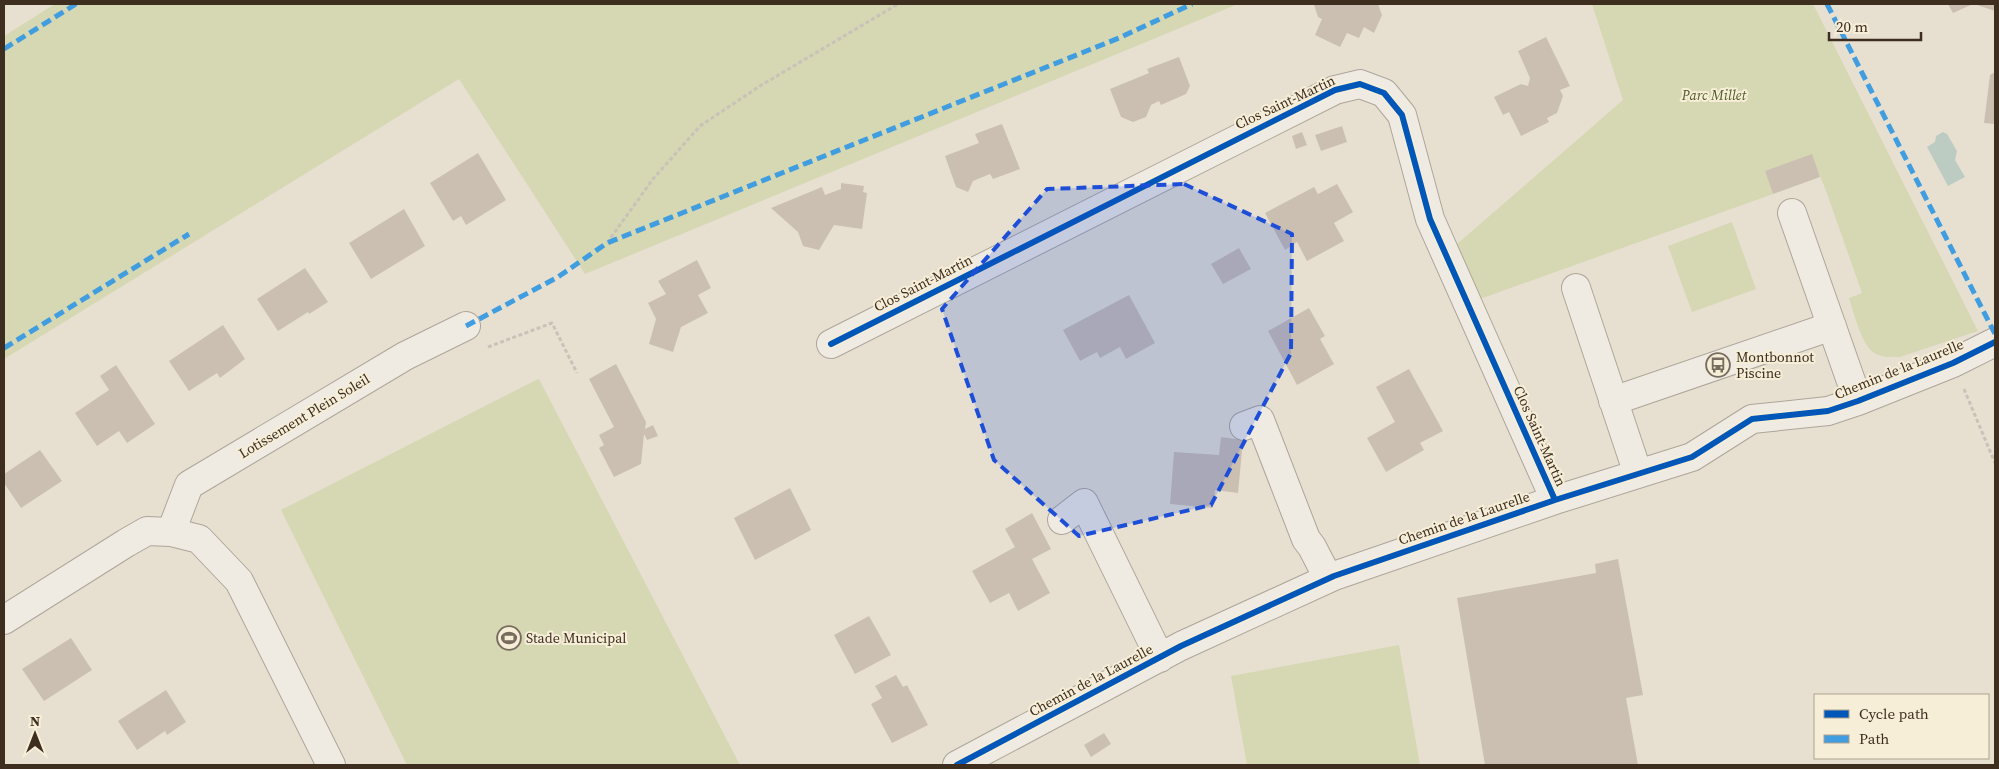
<svg xmlns="http://www.w3.org/2000/svg" width="1999" height="769" viewBox="0 0 1999 769" font-family="'Source Serif 4',serif">
<style>
.green{fill:#d6d7b3}
.water{fill:#bcccc2}
.building{fill:#cbbfb2}
.lines{fill:none;stroke-linecap:round;stroke-linejoin:round}
.minor-casing{stroke:#ada599;stroke-width:30}
.path{stroke:#c8c2b9;stroke-width:3;stroke-dasharray:4 2.5;stroke-linecap:butt}
.minor{stroke:#efebe3;stroke-width:28}
.quiet{stroke:#3f9de0;stroke-width:5;stroke-dasharray:10 5;stroke-linecap:butt}
.cycleway-casing{stroke:#f7eed8;stroke-width:9}
.cycleway{stroke:#0057b8;stroke-width:6}
.marked{fill:#1d4ed8;fill-opacity:0.2;stroke:#1d4ed8;stroke-width:4;stroke-dasharray:10 6;stroke-linejoin:round}
.labels{text-anchor:middle;stroke-width:4;stroke-linejoin:round;paint-order:stroke}
.park-label{font-size:14px;font-style:italic;fill:#4d5a26;stroke:#f7eed8}
.street-label{font-size:14px;fill:#3d2e20;stroke:#f7eed8}
.poi-label{font-size:14px;fill:#3d2e20;stroke:#f7eed8;text-anchor:start}
</style>
<rect width="100%" height="100%" fill="#e7e0d1"/>
<path class="green" d="M55,4H1238L585,274L459,79L4,359V36Z
M1592,4H1813L1978,331L1900,357C1892,357 1884,358 1876,354C1862,348 1854,313 1849,298L1862,293L1825,188L1811,155L1765,171L1773,194L1480,299L1457,244L1623,100Z
M1732,222L1756,289L1692,312L1668,246Z
M538,379H539L740,765H407L281,510Z
M1399,645L1420,765H1247L1231,676Z"/>
<path class="water" d="M1943,132L1947,134L1957,151L1955,160L1965,177L1948,186L1927,147L1935,142L1936,136Z"/>
<path class="building" d="M1317,4H1378L1382,15L1374,33L1364,27L1359,38L1347,33L1340,47L1315,35L1322,19L1318,17L1314,5Z
M1948,4H1973L1953,13Z
M1974,4H1995V11Z
M1546,37L1570,86L1560,90L1563,96L1557,113L1547,118L1549,122L1521,136L1509,112L1503,115L1494,97L1521,84L1528,86L1530,78L1518,51Z
M1179,57L1190,86L1186,94L1161,105L1159,101L1151,105L1146,117L1133,122L1121,117L1110,89L1149,73L1147,69Z
M1995,72V124L1984,123L1990,75Z
M1002,124L1020,169L993,179L990,174L973,181L968,192L956,187L945,156L979,143L975,134Z
M1342,126L1347,142L1321,151L1315,135Z
M1302,132L1307,145L1296,149L1292,136Z
M478,153L506,200L466,225L461,216L453,221L430,183Z
M1812,154L1820,177L1773,194L1765,171Z
M841,183L864,186L863,192L867,193L862,229L834,225L819,250L803,246L798,232L771,208L822,187L825,195L841,189Z
M1337,184L1353,212L1334,223L1344,241L1307,261L1297,242L1285,250L1265,213L1314,187L1318,194Z
M404,209L425,246L371,279L349,243Z
M1239,248L1251,269L1223,284L1211,264Z
M697,260L711,288L698,295L708,313L681,327L673,352L649,344L656,319L648,303L666,294L658,281Z
M305,268L328,302L309,314L308,312L278,331L257,299Z
M1129,295L1155,343L1126,359L1120,347L1100,358L1097,352L1080,361L1063,330Z
M1309,308L1325,336L1320,339L1334,364L1297,385L1268,331Z
M223,325L245,359L220,378L217,373L189,391L169,361Z
M616,364L646,422L645,429L653,425L658,436L647,440L644,434L641,464L614,477L599,448L604,445L599,435L614,427L589,379Z
M116,365L155,424L127,443L119,431L97,446L75,413L109,390L100,376Z
M1409,369L1443,431L1420,443L1424,450L1386,472L1367,438L1395,422L1376,387Z
M1221,437L1243,440L1238,493L1215,490L1213,508L1170,504L1174,452L1219,455Z
M40,450L62,481L21,508L4,483V474Z
M790,488L811,530L755,560L734,518Z
M1032,513L1051,549L1032,559L1050,593L1018,611L1009,593L990,603L972,571L1015,547L1005,529Z
M1618,559L1643,695L1626,698L1638,765H1485L1457,598L1596,573L1595,564Z
M869,616L891,655L855,674L834,635Z
M71,638L92,670L44,701L22,669Z
M896,675L903,687L907,685L928,725L892,743L871,704L882,698L875,686Z
M166,690L186,722L167,735L165,731L137,750L118,721Z
M1104,733L1111,744L1091,757L1084,745Z"/>
<g class="lines">
<g class="minor-casing">
<path id="minor" d="M1792,213L1858,401
M1576,288L1638,474
M831,344L1335,90L1360,84L1384,93L1402,115L1430,219L1555,500
M1613,401L1832,326
M1244,426L1260,420L1306,539L1312,547L1328,578
M1062,520L1084,503L1160,658
M171,532L189,485L405,356L466,326
M4,620L126,543L147,531L171,532L199,539L239,581L331,765
M957,765L1181,646L1334,576L1555,500L1692,457L1752,419L1828,411L1858,401L1953,363L1995,342"/>
</g>
<path class="path" d="M607,243L653,179L700,126L760,86L898,4
M488,347L552,323L577,373
M1964,389L1995,463"/>
<use href="#minor" class="minor"/>
<path class="quiet" d="M1827,4L1995,334
M4,49L76,4
M466,326L558,277L607,243L1119,38L1192,4
M4,348L189,234"/>
<g class="cycleway-casing">
<path id="cycleway" d="M831,344L1335,90L1360,84L1384,93L1402,115L1430,219L1555,500
M957,765L1181,646L1334,576L1555,500L1692,457L1752,419L1828,411L1858,401L1953,363L1995,342"/>
</g>
<use href="#cycleway" class="cycleway"/>
</g>
<path class="marked" d="M1184,184L1292,234L1291,353L1211,505L1079,536L994,460L942,309L1047,189Z"/>
<defs>
<g id="bus-ring" transform="scale(1.25)"><circle r="9.5" fill="#f7eed8" stroke="#786c5e" stroke-width="1.5"/><path d="M-5-6H5V4H4V6H2V4H-2V6H-4V4H-5ZM-3.5-4V0h7V-4ZM-3.5 1.2v1.5H-2V1.2ZM2 1.2v1.5H3.5V1.2Z" fill="#786c5e"/></g>
<g id="stadium-ring" transform="scale(1.25)"><circle r="9.5" fill="#f7eed8" stroke="#786c5e" stroke-width="1.5"/><path d="M0-5a6.5 5 0 1 0 0 10a6.5 5 0 1 0 0-10ZM-3.5-1.8h7v3.6h-7Z" fill="#786c5e"/></g>
</defs>
<g fill-rule="evenodd">
<use href="#bus-ring" x="1718" y="365"/>
<use href="#stadium-ring" x="509" y="638"/>
</g>
<g class="labels">
<g class="park-label">
<text x="1714" y="100">Parc Millet</text>
</g>
<g class="street-label">
<text transform="translate(1285 102) rotate(-25)" y="5">Clos Saint-Martin</text>
<text transform="translate(923 283) rotate(-27)" y="5">Clos Saint-Martin</text>
<text transform="translate(1899 369) rotate(-22)" y="5">Chemin de la Laurelle</text>
<text transform="translate(304 416) rotate(-31)" y="5">Lotissement Plein Soleil</text>
<text transform="translate(1540 436) rotate(66)" y="5">Clos Saint-Martin</text>
<text transform="translate(1464 518) rotate(-19)" y="5">Chemin de la Laurelle</text>
<text transform="translate(1091 680) rotate(-28)" y="5">Chemin de la Laurelle</text>
</g>
<g class="poi-label">
<text x="1736" y="362">Montbonnot<tspan x="1736" dy="16">Piscine</tspan></text>
<text x="526" y="643">Stade Municipal</text>
</g>
</g>
<rect width="1999" height="769" fill="none" stroke="#3d2e20" stroke-width="10"/>
<rect x="1814" y="694" width="175" height="65" fill="#f7eed8" stroke="#ada18e"/>
<rect x="1824" y="710" width="25" height="8" fill="#0057b8" stroke="#ada18e"/>
<text x="1859" y="719" font-size="15" fill="#3d2e20">Cycle path</text>
<rect x="1824" y="735" width="25" height="8" fill="#3f9de0" stroke="#ada18e"/>
<text x="1859" y="744" font-size="15" fill="#3d2e20">Path</text>
<g transform="translate(35 734)" stroke="#f7eed8" stroke-width="4" paint-order="stroke">
<path d="M0-4L9 19L0 12L-9 19Z" fill="#3d2e20"/>
<text y="-8" font-size="14" font-weight="bold" text-anchor="middle" fill="#3d2e20">N</text>
</g>
<path d="M1829 32v8h92v-8" fill="none" stroke="#3d2e20" stroke-width="2.5"/>
<text x="1836" y="32" font-size="15" fill="#3d2e20" stroke="#f7eed8" stroke-width="4" paint-order="stroke">20 m</text>
</svg>
